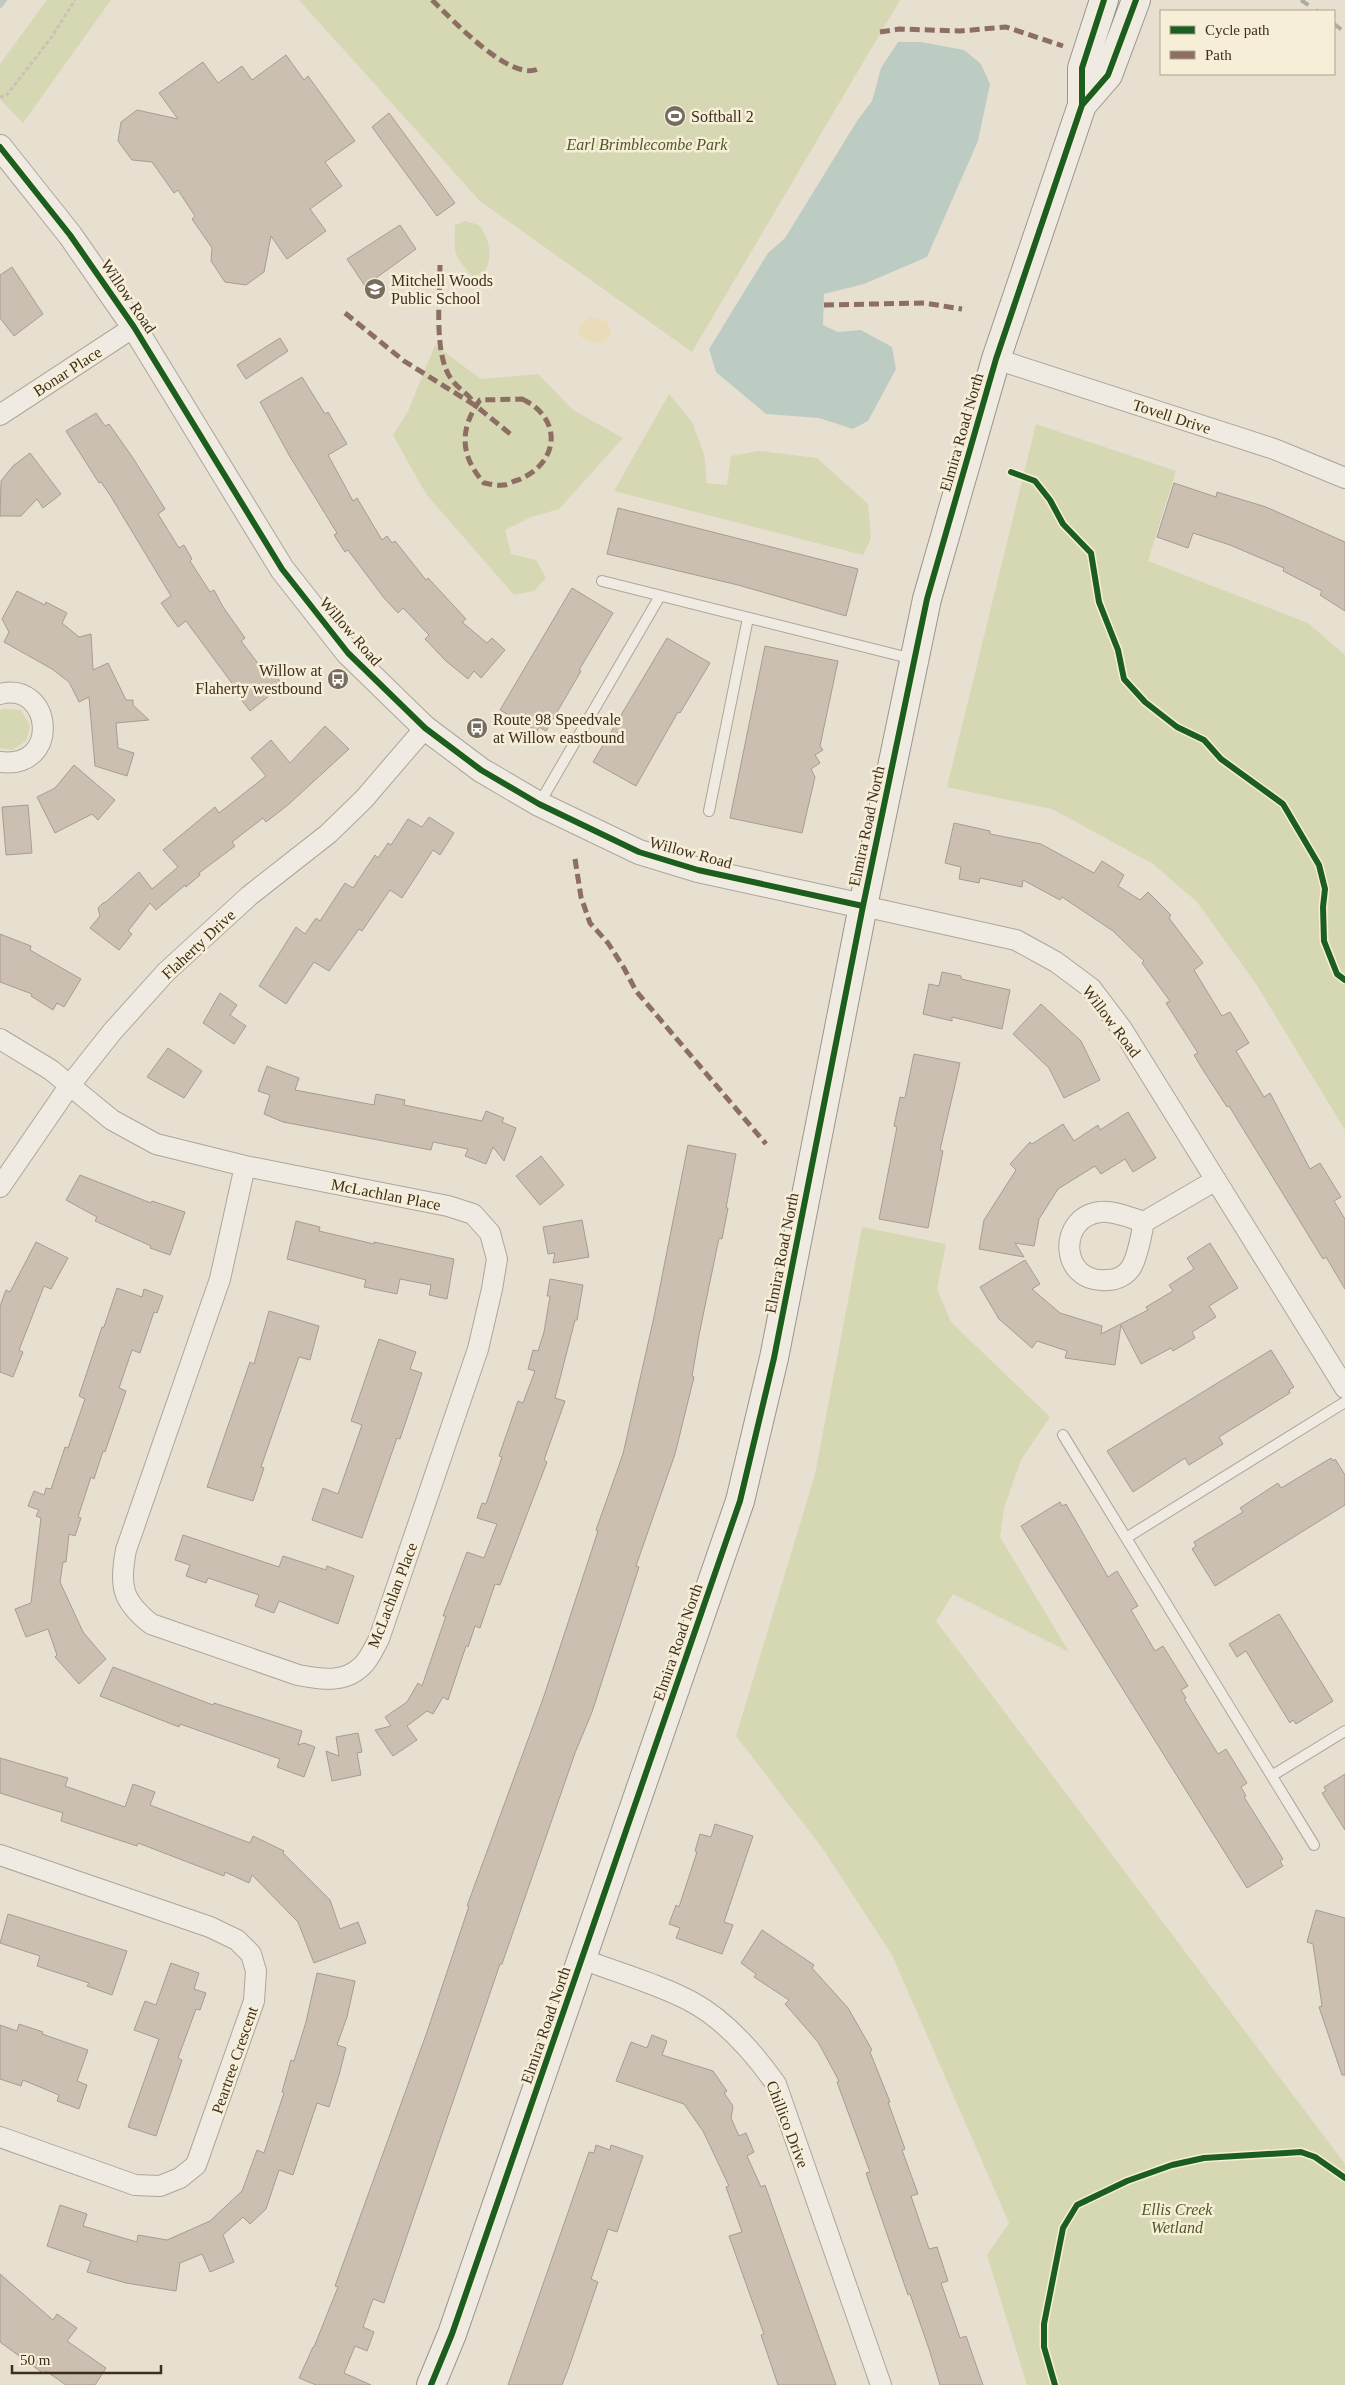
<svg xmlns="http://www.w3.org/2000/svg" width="1345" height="2385" viewBox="0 0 1345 2385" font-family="Georgia,serif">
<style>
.green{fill:#d6d7b3}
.sand{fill:#eadcb9}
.water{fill:#bcccc2}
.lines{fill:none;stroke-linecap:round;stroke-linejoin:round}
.stream{stroke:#bcccc2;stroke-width:6}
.building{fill:#cbbfb2;stroke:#a89c90}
.service-casing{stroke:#ada599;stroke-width:12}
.minor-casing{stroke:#ada599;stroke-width:22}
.tertiary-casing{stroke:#ada599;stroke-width:26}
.secondary-casing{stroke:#9c958a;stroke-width:30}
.path{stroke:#c8c2b9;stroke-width:3;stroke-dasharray:4 2.5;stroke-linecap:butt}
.service{stroke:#efebe3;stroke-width:10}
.minor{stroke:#efebe3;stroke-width:20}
.tertiary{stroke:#efebe3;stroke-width:24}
.secondary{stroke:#efebe3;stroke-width:28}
.rail{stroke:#afaaa2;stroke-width:4;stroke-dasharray:9 9;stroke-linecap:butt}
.quiet{stroke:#8d6e63;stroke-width:5;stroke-dasharray:10 5;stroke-linecap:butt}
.cycleway-casing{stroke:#f7eed8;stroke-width:9}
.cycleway{stroke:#1b5e20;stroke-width:6}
.labels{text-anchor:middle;stroke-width:5;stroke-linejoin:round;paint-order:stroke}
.poi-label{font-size:16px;fill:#3d2e20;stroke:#f7eed8;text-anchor:start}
.park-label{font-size:16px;font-style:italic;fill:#4d5a26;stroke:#f7eed8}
.street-label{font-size:16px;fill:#3d2e20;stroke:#f7eed8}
</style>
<rect width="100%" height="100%" fill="#e7e0d1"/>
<path class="green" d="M47,0H111L23,123L0,99V64Z
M299,0H900L692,352L480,201Z
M465,221L479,225C490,239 494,260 483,274L472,276C453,254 454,254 455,225Z
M435,345L481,379L538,374L573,410L623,438L559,509L531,517L505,530L511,554L536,560L546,578L534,591L514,595L426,494L393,435L408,411Z
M669,394L692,422L704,454L707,483L727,485L731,456L759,451L817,458L868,504L871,538L863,555L614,491Z
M1036,424L1176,471L1148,561L1308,623L1345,655V1130L1256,984L1197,902L1153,864L1052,809L947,787Z
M4,709L21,710L30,726L26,741L12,750L0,748V710Z
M862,1227L946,1244L937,1289L951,1322L1050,1417L1021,1460L1004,1508L1000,1537L1069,1652L953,1594L936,1621L1345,2164V2385H1027L987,2255L1009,2223L892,1955L823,1849L736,1736L815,1474Z"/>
<path class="sand" d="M590,317L608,322L611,334L605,343C594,343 584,342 577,332L580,324Z"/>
<path class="water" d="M898,42H921L964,50L981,64L990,84L978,141L927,257L864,284L824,294L823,325L838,332L861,330L892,347L896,369L868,421L853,429L819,418L766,414L716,372L709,349L768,253L785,238L857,121L872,101L881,68Z"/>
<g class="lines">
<path class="stream" d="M0,5L4,0"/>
</g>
<path class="building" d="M286,55L304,80L308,76L355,141L325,162L342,186L310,209L326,231L287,259L271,236L264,272L246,285L225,282L211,261L212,248L192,219L195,216L178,190L174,193L152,162L132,160L118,141L121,122L137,110L178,119L159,93L203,62L218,83L242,66L252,80Z
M389,113L455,203L437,216L372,127Z
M400,225L416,249L365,286L347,259Z
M12,267L43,314L14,336L0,318V275Z
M280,338L288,351L246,379L237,365Z
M302,377L325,414L328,412L347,444L328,455L353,501L357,498L382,540L387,536L392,543L395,541L426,580L428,578L466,619L462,622L487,643L492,638L505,650L481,678L474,671L468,679L446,661L425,639L429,635L403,608L398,613L384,598L348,550L345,552L334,535L337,533L289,455L260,402Z
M96,413L105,426L109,424L133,458L165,509L158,514L179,548L184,545L192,559L190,561L210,592L214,590L223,607L245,638L241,641L263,670L265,668L270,675L273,672L283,685L250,711L235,692L237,690L186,621L178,627L161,603L171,596L110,495L101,482L99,483L66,431Z
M30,453L61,494L43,508L37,499L21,516H0L1,481L13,466Z
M1174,483L1216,497L1217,492L1266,507L1345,542V611L1320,595L1322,591L1283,571L1284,568L1230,545L1193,533L1188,548L1157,537Z
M618,508L858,569L846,616L738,585L607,554Z
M572,588L613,613L579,670L581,671L546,731L539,727L537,731L500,710Z
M17,591L45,605L46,602L67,613L62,623L79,637L91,634L93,670L108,663L126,700H133V705L149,720L116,723L118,748L134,753L127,776L95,766L89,697L79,702L69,682L52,669L4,642L9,632L2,619Z
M667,638L710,663L680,713L678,712L636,786L593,762Z
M765,646L838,661L820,746L823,750L815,755L820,763L811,769L815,777L802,833L730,818Z
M325,726L349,749L289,804L266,822L263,818L232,842L235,846L199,873L200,875L186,887L185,885L156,910L150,903L128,931L132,934L119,950L90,928L100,916L98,908L103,903L106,902L139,872L152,889L178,867L163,850L215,807L219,813L266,776L251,758L271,740L290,763Z
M74,765L115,800L98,820L92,814L55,833L37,797L55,788Z
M28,805L32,853L6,855L2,807Z
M429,817L454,833L440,855L433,850L402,898L390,890L362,931L359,929L329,971L314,962L286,1004L259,986L296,927L305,934L316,918L320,921L345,883L353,888L375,855L378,858L388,843L391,845L408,819L422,827Z
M954,823L990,831V834L1041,844L1094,873L1102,861L1124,875L1118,886L1140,900L1148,892L1171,915L1169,918L1203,963L1194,970L1222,1016L1230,1012L1249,1043L1236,1051L1264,1097L1270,1093L1310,1169L1320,1163L1341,1197L1334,1201L1345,1219V1289L1326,1257L1323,1259L1229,1106L1227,1107L1203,1070L1194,1055L1198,1053L1166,1003L1170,1001L1142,963L1144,961L1113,931L1062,897L1060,900L1023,880L1022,887L980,878L979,883L959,879L961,867L945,863Z
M0,934L31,946L30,950L81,979L64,1007L57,1003L53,1010L31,996L32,994L0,982Z
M942,972L961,976V979L1010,990L1002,1029L952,1017V1021L923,1014L929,984L939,986Z
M220,993L237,1005L230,1015L246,1026L234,1044L203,1023Z
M1041,1004L1081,1041L1100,1080L1064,1098L1049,1068L1013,1034Z
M168,1048L202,1071L184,1098L147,1077Z
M914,1054L960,1063L940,1150L943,1151L928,1228L879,1219L897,1127L894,1126L900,1097L905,1098Z
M267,1066L299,1078L295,1090L374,1105L376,1094L405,1100L404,1105L482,1121L486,1111L504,1118L502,1122L516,1128L504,1161L493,1147L486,1164L465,1156L468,1149L433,1142L431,1150L283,1122L264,1114L270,1095L258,1091Z
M1128,1112L1156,1158L1133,1172L1125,1159L1101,1174L1095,1166L1058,1189L1039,1219L1034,1246L1015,1243L1024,1257L979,1249L984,1220L1016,1170L1010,1164L1030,1142L1032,1144L1063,1124L1074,1141L1098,1125L1100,1130Z
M688,1145L736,1154L726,1208H728L722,1239L719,1238L699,1335L692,1376L694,1377L675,1454L636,1566L639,1567L592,1712L575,1753L502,1964H500L384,2303L373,2299L363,2327L374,2332L367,2351L355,2346L344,2373L371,2385H316L299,2378L313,2347H314L338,2287L335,2286L427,2032L469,1906H467L544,1696L598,1531L596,1530L623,1454L654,1317Z
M541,1156L564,1185L540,1205L516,1176Z
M80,1175L151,1203L152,1201L185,1212L170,1255L150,1248L151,1246L95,1221L97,1217L66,1200Z
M582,1220L589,1257L553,1263L555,1253L548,1254L543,1227Z
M296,1221L320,1227L319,1231L374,1244V1242L454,1259L447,1299L429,1295L431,1285L400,1279L397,1294L364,1287L366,1280L287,1259Z
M36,1242L68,1258L51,1289L44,1286L19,1350L23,1352L13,1377L0,1372V1306L6,1290L10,1292Z
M1210,1243L1238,1288L1209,1306L1216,1317L1192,1332L1195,1338L1173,1351L1171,1348L1141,1364L1121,1325L1115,1365L1065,1358L1067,1351L1037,1341L1032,1348L999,1319L980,1287L1025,1260L1040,1284L1032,1289L1060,1313L1102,1326L1101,1334L1148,1310L1146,1307L1173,1291L1169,1285L1194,1269L1187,1258Z
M550,1279L583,1285L577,1320H575L555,1398L565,1401L544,1460L547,1462L500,1585L495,1584L480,1628L475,1626L468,1647L466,1646L448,1700L443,1697L433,1714L427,1711L407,1726L417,1740L393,1756L375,1730L391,1726L385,1717L407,1702L418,1683L422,1686L446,1616H443L467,1552L484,1558L497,1524L477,1518L482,1503L486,1504L502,1457L499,1456L518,1401L523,1403L535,1371L528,1369L533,1350L538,1351L544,1332L550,1296H547Z
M117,1288L142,1297L144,1289L163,1296L157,1313L154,1312L140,1353L132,1350L119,1388L126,1391L105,1452L103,1451L94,1479L91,1477L78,1517L81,1518L75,1536L69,1534L66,1562H63L60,1582L83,1632L106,1659L79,1684L55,1657L57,1655L48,1629L26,1637L15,1609L31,1603L41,1518L36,1516L39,1510L28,1506L34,1491L44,1495L46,1488L51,1489L65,1447L68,1448L85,1399L79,1396L102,1327H104Z
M269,1311L319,1326L310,1360L299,1357L261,1467L264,1468L253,1501L207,1487L250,1362L254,1364Z
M379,1339L416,1352L410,1369L422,1373L400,1439L397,1438L362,1538L312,1520L323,1488L338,1494L362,1425L351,1421Z
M1271,1350L1294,1387L1289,1390L1290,1393L1219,1437L1223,1444L1189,1465L1185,1458L1133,1492L1107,1451Z
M1331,1458L1333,1461L1335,1459L1345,1475V1505L1215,1586L1192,1549L1196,1546L1194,1542L1243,1512L1240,1508L1278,1483L1281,1488Z
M1060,1502L1062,1506L1066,1504L1108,1577L1117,1571L1138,1606L1131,1610L1155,1651L1163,1646L1188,1686L1181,1690L1186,1698L1184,1699L1218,1754L1226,1749L1247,1783L1241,1787L1246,1796L1244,1797L1283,1859L1280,1861L1283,1866L1247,1888L1021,1526Z
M183,1535L279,1567L283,1556L326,1570L327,1566L354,1576L338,1624L279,1601L274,1613L255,1606L259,1595L208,1578L206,1583L186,1576L190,1565L175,1560Z
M1279,1614L1333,1701L1296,1724L1293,1720L1290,1723L1246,1651L1237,1657L1229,1644Z
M113,1667L213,1705L214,1703L302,1731L298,1745L304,1743L315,1747L304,1777L277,1767L280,1759L180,1724L179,1727L100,1696Z
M358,1733L362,1752L357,1753L361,1775L332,1781L326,1751L339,1756L336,1737Z
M0,1758L68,1778L65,1786L125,1807L133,1784L155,1792L150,1805L250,1843L253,1836L284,1851L283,1853L330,1900L340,1929L358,1922L366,1943L314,1963L298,1922L252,1875L249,1883L225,1872L224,1876L138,1843L137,1846L61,1821L63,1813L0,1793Z
M1345,1774V1830L1322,1793L1326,1791L1324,1787Z
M715,1824L753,1836L724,1922L733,1925L722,1954L676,1938L680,1928L669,1924L676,1905L679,1907L697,1852L695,1851L700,1834L711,1837Z
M1316,1910L1345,1918V2075H1342L1319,2007L1322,2006L1313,1944L1307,1942Z
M8,1914L127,1951L112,1995L87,1986L89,1983L37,1966L40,1956L0,1943Z
M762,1930L814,1965L812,1968L848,2008L872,2050L870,2052L890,2102H888L905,2149L902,2150L918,2194L911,2196L929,2249L937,2247L948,2281L941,2283L960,2338L966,2336L983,2385H940L929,2349L910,2294L908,2295L866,2173L870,2172L837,2082L839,2081L818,2042L785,2004L789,2000L754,1977L756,1974L741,1963Z
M171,1963L199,1973L194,1989L206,1993L200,2010L196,2009L178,2058L182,2060L156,2136L128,2127L159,2039L134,2030L145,2001L156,2005Z
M317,1973L355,1981L347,2017L337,2045L346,2048L339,2075L329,2107L317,2103L293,2175L279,2170L266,2209L250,2224L243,2217L223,2235L234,2262L210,2272L202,2254L180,2263L176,2291L126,2283L87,2272L91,2261L47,2246L60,2205L87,2214L83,2226L137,2242L138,2235L167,2240L210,2221L242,2191L257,2150L264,2153L284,2093L282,2092L291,2060L294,2061L306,2022Z
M19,2024L43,2032L42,2034L88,2050L77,2081L87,2085L79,2109L57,2101L59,2095L23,2080L21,2086L0,2079V2025L17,2031Z
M652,2035L667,2041L662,2055L713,2071L727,2091L724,2093L733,2106L731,2118L739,2136L746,2133L754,2152L747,2156L761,2187L765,2185L836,2385H778L761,2335L764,2334L729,2236L742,2232L726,2187L729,2186L703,2131L684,2104L616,2081L631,2042L647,2048Z
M596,2145L610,2150L611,2145L643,2156L617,2232L608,2229L591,2279L598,2282L569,2367L562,2385H508L589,2152L594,2153Z
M0,2274L53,2320L57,2314L77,2328L67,2341L106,2368L95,2385H66L46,2371L44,2374L0,2342Z"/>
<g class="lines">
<g class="service-casing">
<path id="service" d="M602,581L913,659
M539,804L660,596
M709,811L748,618
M1063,1435L1314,1845
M1126,1538L1345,1402
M1273,1775L1345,1731"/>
</g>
<g class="minor-casing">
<path id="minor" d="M996,359L1274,449L1345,478
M0,415L134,327
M0,694C52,680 62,770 0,762
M863,906L1016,940L1056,962L1091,988L1122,1029L1345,1388
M0,1039L51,1070L112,1120L156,1144L245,1166L448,1206L473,1214L490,1233L497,1259L492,1289L478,1349L379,1639C374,1648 369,1660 362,1666C344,1684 320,1679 298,1675L151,1624C122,1601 119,1586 126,1550L220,1279L245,1166
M0,1187L70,1085L112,1032L166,972L249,896L328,834L364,799L425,728
M1144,1222C1141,1235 1139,1253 1132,1266C1127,1275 1117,1280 1107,1280C1059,1284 1057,1217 1100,1212C1113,1210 1131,1218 1144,1222L1216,1180
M0,1855L210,1927L237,1940L251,1954L256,1971L254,2001L196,2165L180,2178L160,2186L135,2185L0,2137
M582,1959C616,1972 661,1985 692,2002C727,2021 754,2053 776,2084L881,2385"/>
</g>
<g class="tertiary-casing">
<path id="tertiary" d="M0,147L70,235L134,327L282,569L348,653L425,728L481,770L539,804L639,852L698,870L863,906"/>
</g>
<g class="secondary-casing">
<path id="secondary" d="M1082,105L1108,75L1136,0
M431,2385L452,2334L740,1501L774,1358L863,906L927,599L996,359L1082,105V68L1104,0"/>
</g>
<path class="path" d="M0,97L6,96L51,38L75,0"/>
<use href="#service" class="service"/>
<use href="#minor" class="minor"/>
<use href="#tertiary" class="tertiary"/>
<use href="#secondary" class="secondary"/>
<path class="rail" d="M1301,0L1317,11
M1334,24L1345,32"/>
<path class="quiet" d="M432,0C451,18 512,85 540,68
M880,32L899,29L960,31L1006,27L1063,46
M440,265C440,296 433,356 452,380C460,391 468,392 475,405
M824,305L924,303L962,309
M345,313L404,361L476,406L514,437
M522,399C563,418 560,463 518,480C513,481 508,485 503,485C497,486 490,484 484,483C460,456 459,429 480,400Z
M575,859L581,897L590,923L608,943L624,968L636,991L766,1144"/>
<g class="cycleway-casing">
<path id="cycleway" d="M1082,105L1108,75L1136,0
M0,147L70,235L134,327L282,569L348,653L425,728L481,770L539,804L639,852L698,870L863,906
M1011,472L1035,481L1050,500L1063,524L1091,553L1099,602L1118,650L1124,679L1145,702L1177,727L1204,740L1221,759L1283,804L1319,865L1325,889L1323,907L1324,941L1337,974L1345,980
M431,2385L452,2334L740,1501L774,1358L863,906L927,599L996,359L1082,105V68L1104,0
M1055,2385L1044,2347V2324L1063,2228L1077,2205L1127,2181L1172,2165L1204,2158L1301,2152L1315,2157L1345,2178"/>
</g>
<use href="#cycleway" class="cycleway"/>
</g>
<defs>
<g id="stadium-disc" transform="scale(1.125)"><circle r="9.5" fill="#786c5e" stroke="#f7eed8"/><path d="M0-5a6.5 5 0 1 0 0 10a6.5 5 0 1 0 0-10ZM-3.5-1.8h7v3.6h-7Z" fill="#fff"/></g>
<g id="school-disc" transform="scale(1.125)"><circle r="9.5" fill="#786c5e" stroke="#f7eed8"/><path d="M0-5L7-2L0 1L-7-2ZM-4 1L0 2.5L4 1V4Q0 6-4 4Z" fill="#fff"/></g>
<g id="bus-disc" transform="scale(1.125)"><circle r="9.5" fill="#786c5e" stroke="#f7eed8"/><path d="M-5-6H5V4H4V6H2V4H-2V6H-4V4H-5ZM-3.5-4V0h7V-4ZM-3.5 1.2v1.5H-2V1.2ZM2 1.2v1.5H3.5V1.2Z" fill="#fff"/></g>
</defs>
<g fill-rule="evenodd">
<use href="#stadium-disc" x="675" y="116"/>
<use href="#school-disc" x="375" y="289"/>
<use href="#bus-disc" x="338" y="679"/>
<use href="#bus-disc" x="477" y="728"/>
</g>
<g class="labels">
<g class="poi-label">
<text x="691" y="122">Softball 2</text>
<text x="391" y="286">Mitchell Woods<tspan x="391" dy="18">Public School</tspan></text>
<text x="322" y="676" text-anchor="end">Willow at<tspan x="322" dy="18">Flaherty westbound</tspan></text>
<text x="493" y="725">Route 98 Speedvale<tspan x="493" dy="18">at Willow eastbound</tspan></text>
</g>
<g class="park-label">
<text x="647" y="150">Earl Brimblecombe Park</text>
<text x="1177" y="2215">Ellis Creek<tspan x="1177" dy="18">Wetland</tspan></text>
</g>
<g class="street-label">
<text transform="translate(129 296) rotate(56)" y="6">Willow Road</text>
<text transform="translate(67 371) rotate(-33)" y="6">Bonar Place</text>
<text transform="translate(1172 416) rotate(18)" y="6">Tovell Drive</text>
<text transform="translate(961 432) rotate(-74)" y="6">Elmira Road North</text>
<text transform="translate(351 631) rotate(49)" y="6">Willow Road</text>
<text transform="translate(866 826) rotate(-78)" y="6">Elmira Road North</text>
<text transform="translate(691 852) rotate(15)" y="6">Willow Road</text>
<text transform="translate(198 944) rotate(-43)" y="6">Flaherty Drive</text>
<text transform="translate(1112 1021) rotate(53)" y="6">Willow Road</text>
<text transform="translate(386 1194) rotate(11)" y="6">McLachlan Place</text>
<text transform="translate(781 1253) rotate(-79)" y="6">Elmira Road North</text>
<text transform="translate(392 1595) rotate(-69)" y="6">McLachlan Place</text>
<text transform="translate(677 1642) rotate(-71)" y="6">Elmira Road North</text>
<text transform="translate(545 2025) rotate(-71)" y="6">Elmira Road North</text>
<text transform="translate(234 2060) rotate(-71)" y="6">Peartree Crescent</text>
<text transform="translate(788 2124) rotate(69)" y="6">Chillico Drive</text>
</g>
</g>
<rect x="1160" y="10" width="175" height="65" fill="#f7eed8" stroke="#ada18e"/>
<rect x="1170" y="26" width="25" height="8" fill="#1b5e20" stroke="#ada18e"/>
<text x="1205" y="35" font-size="15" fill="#3d2e20">Cycle path</text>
<rect x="1170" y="51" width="25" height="8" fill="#8d6e63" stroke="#ada18e"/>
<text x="1205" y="60" font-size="15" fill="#3d2e20">Path</text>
<path d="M12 2365v8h149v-8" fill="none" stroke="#3d2e20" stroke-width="2.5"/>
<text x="20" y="2365" font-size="15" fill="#3d2e20" stroke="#f7eed8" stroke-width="4" paint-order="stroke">50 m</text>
</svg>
